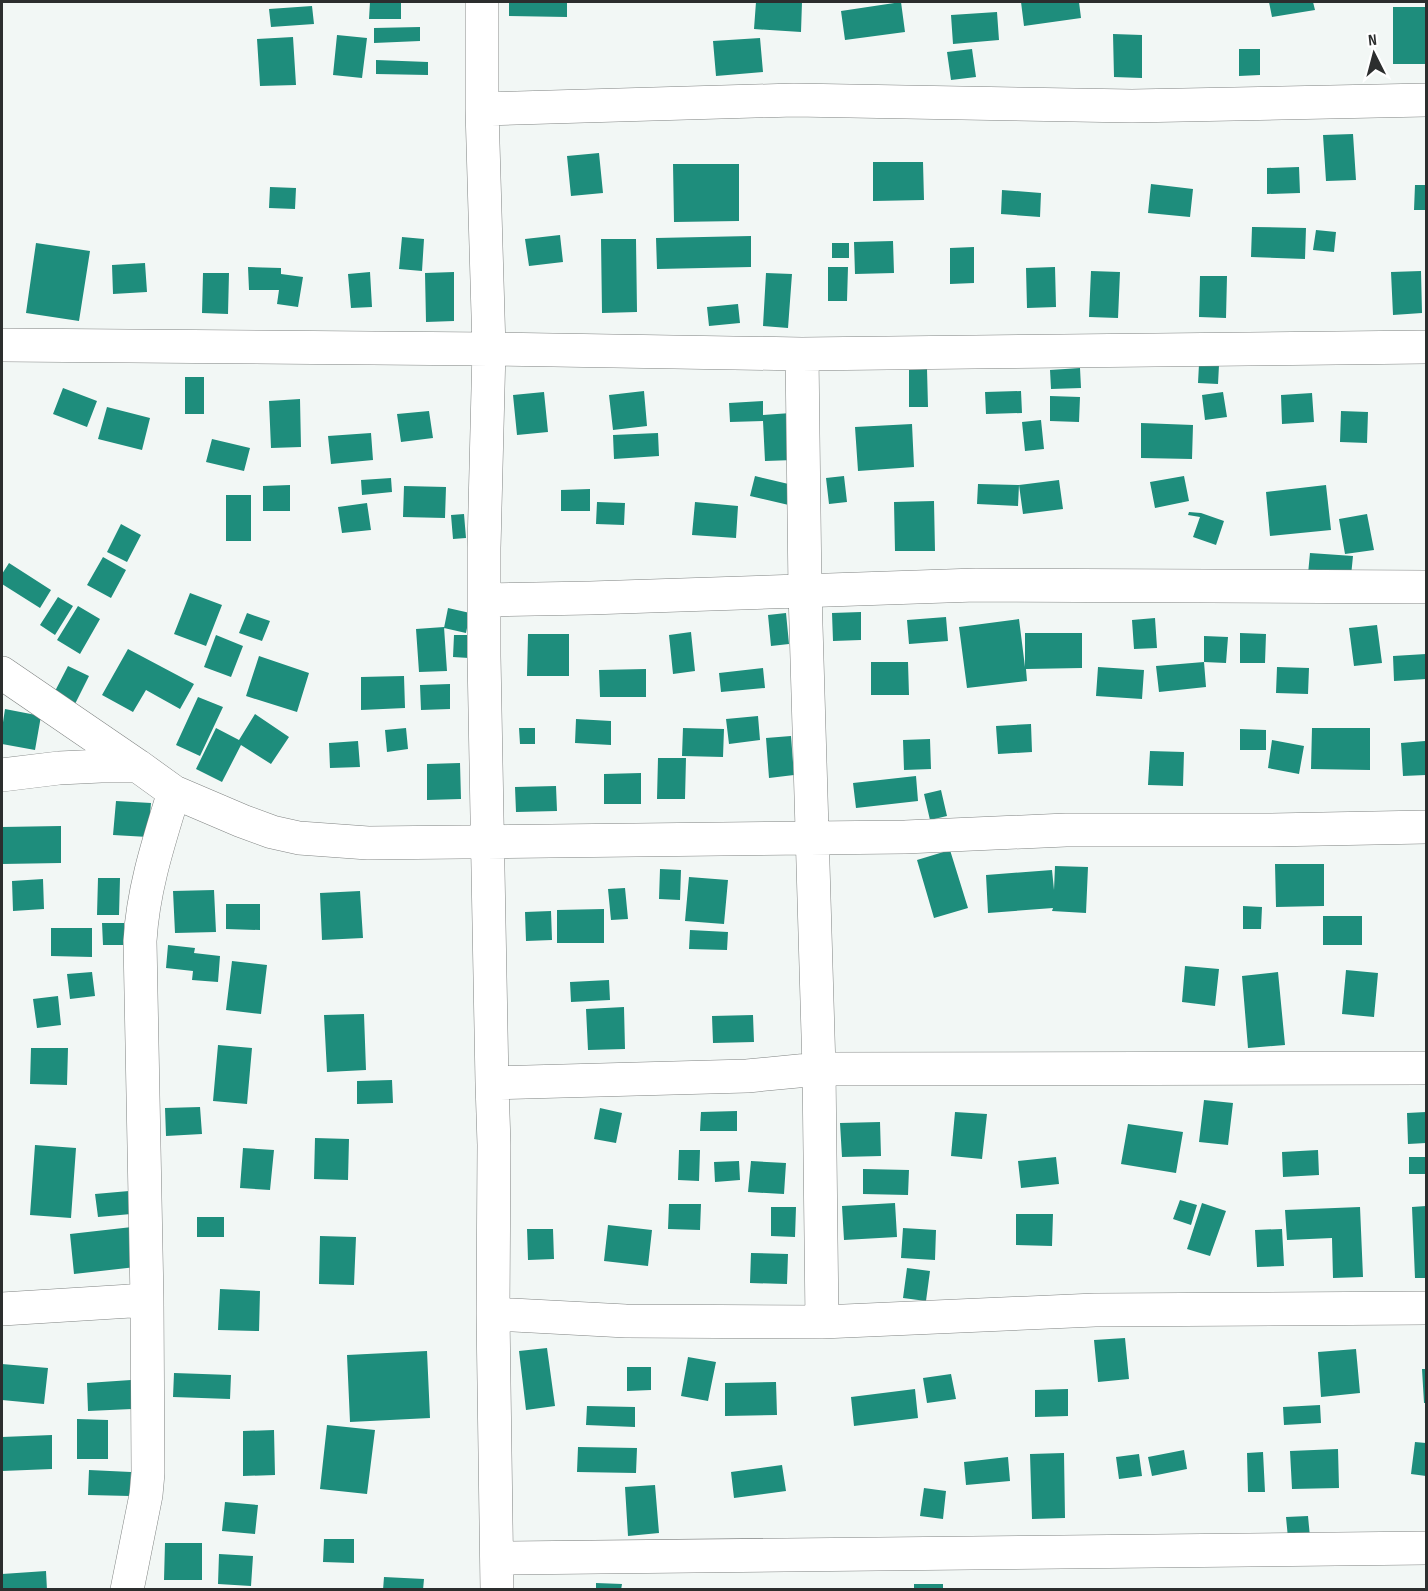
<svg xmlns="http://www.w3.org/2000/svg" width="1428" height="1591" viewBox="0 0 1428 1591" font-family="'Sofia Sans Condensed',sans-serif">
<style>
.building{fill:#1e8d7c}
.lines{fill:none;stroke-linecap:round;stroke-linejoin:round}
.minor-casing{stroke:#808483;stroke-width:34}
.minor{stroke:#fff;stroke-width:33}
</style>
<rect width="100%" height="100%" fill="#f2f7f5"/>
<path class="building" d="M370,2H401V19H369Z
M509,2H567V17L509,16Z
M756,2H802L801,32L754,29Z
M901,2L905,32L845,40L841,11Z
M1021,2H1079L1081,18L1024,26Z
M1269,2H1313L1315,10L1272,17Z
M312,6L314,24L271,27L269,9Z
M1393,7H1426V64H1393Z
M997,12L999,40L953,44L951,15Z
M420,27V41L374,43V28Z
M1113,34L1142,35V78L1114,77Z
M337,35L367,38L362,78L333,75Z
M293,37L296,85L260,86L257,39Z
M760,38L763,72L716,76L713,41Z
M972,49L976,77L951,80L947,52Z
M1239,49H1260V75L1239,76Z
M376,60L428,62V75L376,74Z
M1353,134L1356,180L1326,181L1323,135Z
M599,153L603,193L571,196L567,156Z
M873,162H923L924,200L873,201Z
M673,164H739V221L674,222Z
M1299,167L1300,193L1267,194V168Z
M1151,184L1193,189L1190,217L1148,213Z
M1415,185H1426V210H1414Z
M270,187L296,188L295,209L269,208Z
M1002,190L1041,193L1040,217L1001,214Z
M1252,227L1306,228L1305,259L1251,257Z
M1316,230L1336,232L1334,252L1313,250Z
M560,235L563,262L529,266L525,239Z
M751,236V267L657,269L656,238Z
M402,237L424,239L422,271L399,269Z
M601,239H636L637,312L602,313Z
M893,241L894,273L855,274L854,242Z
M36,243L90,251L79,321L26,313Z
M832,243H849V258H832Z
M974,247V283L950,284V248Z
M145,263L147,292L113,294L112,265Z
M248,267L281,268V274L303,277L298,307L277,304L279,290H249Z
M828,267H848L847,301H828Z
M1055,267L1056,307L1027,308L1026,268Z
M1091,271L1120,272L1118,318L1089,317Z
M1421,271L1422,313L1393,315L1391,272Z
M370,272L372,307L351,308L348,274Z
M454,272V321L426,322L425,273Z
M203,273H229L228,314L202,313Z
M766,273L792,274L788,328L763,326Z
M1200,276H1227L1226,318L1199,317Z
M738,304L740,323L709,326L707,307Z
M1199,364L1219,365L1218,384L1198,383Z
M1080,368L1081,388L1051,389L1050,370Z
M927,369L928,407H909V370Z
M185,377H204V414H185Z
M63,388L97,401L87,427L53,414Z
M644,391L647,426L613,430L609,395Z
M1021,391L1022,413L986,414L985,392Z
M544,392L548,432L517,435L513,395Z
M1223,392L1227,417L1205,420L1202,395Z
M1312,393L1314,422L1282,424L1281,395Z
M1050,396L1080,397L1079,422L1050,421Z
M300,399L301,447L271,448L269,401Z
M763,401V415L791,413L794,460L765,461L763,421L730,422L729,403Z
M107,407L150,418L142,450L98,439Z
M429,411L433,438L401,442L397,414Z
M1341,411L1368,412L1367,443L1340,442Z
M1041,420L1044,449L1025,451L1022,422Z
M1141,423L1193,425L1192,459L1141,458Z
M912,424L914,467L858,471L855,427Z
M371,433L373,460L331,464L328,436Z
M658,433L659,456L614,459L613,435Z
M212,439L250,448L244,471L206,462Z
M755,476L797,486L793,506L750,496Z
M844,476L847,502L829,504L826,478Z
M1184,476L1189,501L1155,508L1150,482Z
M391,478L392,492L362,495L361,480Z
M1059,480L1063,509L1023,514L1019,485Z
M978,484L1019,485L1018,506L977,504Z
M290,485V511H263V486Z
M1326,485L1331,530L1270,536L1266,492Z
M404,486L446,487L445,518L403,517Z
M590,489V511H561V490Z
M226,495H251V541H226Z
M934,501L935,551H895L894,502Z
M597,502L625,503L624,525L596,524Z
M695,502L738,506L736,538L692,535Z
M367,503L371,530L342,533L338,507Z
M1189,512L1201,513L1224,521L1216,545L1193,537L1200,517L1188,515Z
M464,514L466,538L453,539L451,515Z
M1367,514L1374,550L1345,554L1339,519Z
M121,524L141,535L127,562L107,552Z
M1310,553L1353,556L1351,576L1308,574Z
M103,557L126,570L111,598L87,585Z
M9,563L51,590L40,608L2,584V574Z
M190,593L222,605L206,646L174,634Z
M58,597L73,606L55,635L40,625Z
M78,606L100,619L80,654L57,640Z
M448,608L470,613L466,633L444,628Z
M861,612V640L833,641L832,613Z
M247,613L270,621L262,641L239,633Z
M786,613L789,644L771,646L768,615Z
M946,617L948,641L909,644L907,620Z
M1155,618L1157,648L1134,649L1132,620Z
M1019,619L1025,667V633H1082V668L1026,669L1027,681L967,688L959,627Z
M1377,625L1382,663L1354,666L1349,628Z
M444,627L447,671L419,672L416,629Z
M691,632L695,671L673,674L669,635Z
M1240,633L1266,634L1265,663H1240Z
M528,634H569V676H527Z
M216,635L243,646L231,677L204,667Z
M454,635H470L469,658L453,657Z
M1204,636L1228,637L1226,663L1204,662L1206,687L1159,692L1156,666L1204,662Z
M128,649L194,684L180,709L146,690L133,712L102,695Z
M1426,654V679L1394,681L1393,656Z
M259,656L309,673L297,712L246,696Z
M871,662H908L909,695H871Z
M68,666L89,676L74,706L53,695Z
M1098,667L1144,670L1142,699L1096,696Z
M1277,667L1309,668L1308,694L1276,693Z
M763,668L765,688L721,692L719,673Z
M646,669V697H600L599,670Z
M404,676L405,708L361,710V677Z
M450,684V709L421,710L420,685Z
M198,697L223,707L200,756L176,745Z
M5,709L41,716L35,750L2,744V729Z
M255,714L289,737L271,764L241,745L222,782L196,769L216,728L239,740Z
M758,716L760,740L729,744L726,719Z
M576,719L611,721V745L575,743Z
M1031,724L1032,752L998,754L996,726Z
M406,728L408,749L387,752L385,730Z
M519,728H535V744H520Z
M683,728L724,729L723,757L682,756Z
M1312,728H1370V770L1311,769Z
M1240,729L1266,730V750H1240Z
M791,736L794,775L769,778L766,738Z
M930,739L931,769L904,770L903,740Z
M1272,740L1304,746L1299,774L1268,768Z
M358,741L360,767L330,768L329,743Z
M1425,741L1426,775L1403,776L1401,743Z
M1150,751L1184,752L1183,786L1148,785Z
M658,758H686L685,799H657Z
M460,763L461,799L427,800V764Z
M641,773V804H604V774Z
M916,776L918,801L856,808L853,783Z
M556,786L557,811L516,812L515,787Z
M941,790L947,816L930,820L924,794Z
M116,801L151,803L148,837L113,835Z
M61,826V863L2,864V827Z
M950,850L968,908L934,918L917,860Z
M1275,864H1324V906L1276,907Z
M1055,866L1088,867L1086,913L1052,911L1053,908L988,913L986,875L1052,870L1054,890Z
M660,869L681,870L680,900L659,899Z
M689,877L728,880L724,924L685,921Z
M98,878H120L119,915H97Z
M43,879L44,909L13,911L12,881Z
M625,888L628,919L611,920L608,889Z
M214,890L216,932L175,933L173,891Z
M360,891L363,938L322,940L320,893Z
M226,904H260V930L226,929Z
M1243,906L1262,907L1261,929H1243Z
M604,909V943H557V910Z
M551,911L552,940L526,941L525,912Z
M1323,916H1362V945H1323Z
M102,923H124V945H103Z
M51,928H92V957L51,956Z
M690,930L728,932L727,950L689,949Z
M168,945L195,948L194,953L220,956L218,982L192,980L193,971L166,968Z
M232,961L267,965L261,1014L226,1010Z
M1185,966L1219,969L1215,1006L1182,1002Z
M1346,970L1378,973L1374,1017L1342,1014Z
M92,972L95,996L70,999L67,974Z
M1278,972L1285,1045L1248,1048L1242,976Z
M609,980L610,1000L571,1002L570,982Z
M58,996L61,1025L37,1028L33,999Z
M624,1007L625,1049L588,1050L586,1009Z
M364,1014L366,1070L327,1072L324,1015Z
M753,1015L754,1042L713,1043L712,1016Z
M218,1045L252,1048L247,1104L213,1101Z
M31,1048H68L67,1085L30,1084Z
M392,1080L393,1103L357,1104V1081Z
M1204,1100L1233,1103L1228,1145L1199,1142Z
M200,1107L202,1134L166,1136L165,1108Z
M600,1108L622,1113L616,1143L594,1139Z
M737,1111V1131H700L701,1112Z
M955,1112L987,1114L982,1159L951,1156Z
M1426,1112V1143L1408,1144L1407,1113Z
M880,1122L881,1156L842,1157L840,1123Z
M1128,1124L1183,1132L1176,1173L1121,1164Z
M315,1138L349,1139L348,1180L314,1179Z
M35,1145L76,1148L71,1218L30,1215Z
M243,1148L274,1150L270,1190L240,1188Z
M679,1150H700L699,1181L678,1180Z
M1318,1150L1319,1175L1283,1177L1282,1152Z
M1056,1157L1059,1184L1021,1188L1018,1161Z
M1409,1157H1426V1174H1409Z
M739,1161L740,1180L715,1182L714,1162Z
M751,1161L786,1163L784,1194L748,1192Z
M863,1169L909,1170L908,1195L863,1194Z
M129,1191L131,1214L98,1217L95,1194Z
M1180,1200L1197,1205L1191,1225L1173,1219Z
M895,1203L897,1237L844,1240L842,1206Z
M1202,1203L1226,1211L1210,1256L1187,1249Z
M669,1204H701L700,1230L668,1229Z
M1426,1206V1278H1415L1412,1207Z
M771,1207H796L795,1237L771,1236Z
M1360,1207L1363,1277L1333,1278L1332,1238L1287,1240L1285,1210Z
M1016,1214H1053L1052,1246L1016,1245Z
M197,1217H224V1237H197Z
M608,1225L652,1230L648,1266L604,1261Z
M132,1227L136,1267L74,1274L70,1234Z
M903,1228L936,1230L935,1260L901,1258Z
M527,1229H553L554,1259L528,1260Z
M1282,1229L1284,1266L1257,1267L1255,1230Z
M320,1236L356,1237L354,1285L319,1284Z
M751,1253L788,1254L787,1284L750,1283Z
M907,1268L930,1271L926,1301L903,1298Z
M220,1289L260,1291L259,1331L218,1330Z
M1125,1338L1129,1379L1098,1382L1094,1340Z
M547,1348L555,1406L526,1410L519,1351Z
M1356,1349L1360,1393L1321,1397L1318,1352Z
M427,1351L430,1418L350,1422L347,1355Z
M688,1357L716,1362L708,1401L681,1396Z
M2,1364L48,1368L44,1404L2,1400Z
M627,1367H651V1390L627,1391Z
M1422,1369H1426V1403H1424Z
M174,1373L231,1375L230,1399L173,1397Z
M951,1374L956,1399L927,1403L923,1378Z
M131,1380L132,1409L88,1411L87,1383Z
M776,1382L777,1415L725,1416V1383Z
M915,1389L918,1418L854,1426L851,1397Z
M1068,1389V1416L1035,1417V1390Z
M1320,1405L1321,1423L1284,1425L1283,1407Z
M587,1406L635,1407V1427L586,1425Z
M77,1419L108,1420V1459H77Z
M327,1425L375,1430L367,1494L320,1489Z
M274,1430L275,1475L243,1476V1431Z
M52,1435V1469L2,1471V1437Z
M1415,1442L1426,1443V1476L1411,1474Z
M578,1447L637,1448L636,1473L577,1472Z
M1338,1449L1339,1488L1292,1489L1290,1451Z
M1184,1450L1187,1469L1152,1476L1148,1457Z
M1263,1452L1265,1492H1248L1247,1453Z
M1064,1453L1065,1518L1032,1519L1030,1454Z
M1139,1454L1142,1476L1119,1479L1116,1457Z
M1008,1457L1010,1481L966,1485L964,1462Z
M782,1465L786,1491L734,1498L731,1472Z
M89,1470L131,1472L130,1496L88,1495Z
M655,1485L659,1533L628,1536L625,1487Z
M924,1488L946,1491L943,1519L920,1516Z
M225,1502L258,1505L255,1534L222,1531Z
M1308,1516L1310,1537L1288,1538L1286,1517Z
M324,1539H354V1563L323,1562Z
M165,1543H202V1580H164Z
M219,1554L253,1556L251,1586L218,1584Z
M46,1571L47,1590H2V1574Z
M384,1577L424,1579L423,1590H383Z
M596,1583L622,1584L621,1590H596Z
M914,1584H943V1590H914Z"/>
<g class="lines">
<g class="minor-casing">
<path id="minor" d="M482,2V109L489,349L484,548V656L492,1083L747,1076L819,1069L822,1322L1095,1310L1426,1308
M482,109L794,100L1132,106L1426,100
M2,345L489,349L802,354L1426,347
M802,354L805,591L819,1069L1426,1068
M484,600L590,598L976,585L1426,587
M2,673L138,766
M2,775L59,768L101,766H138L174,792L242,821L272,832L299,838L368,843L905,837L1066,830H1271L1426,827
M492,1083L494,1145L493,1314L626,1321L822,1322
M2,1309L147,1300
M493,1314L497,1590
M497,1558L1426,1548
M127,1590L146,1495L148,1473L147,1300L140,941C143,889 159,841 174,792"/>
</g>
<use href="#minor" class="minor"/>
</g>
<rect width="1428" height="1591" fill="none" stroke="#2c2e2e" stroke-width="6"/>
<g transform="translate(1374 54) rotate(354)" stroke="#ffffff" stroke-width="4.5" paint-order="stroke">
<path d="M0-4.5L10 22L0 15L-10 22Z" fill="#2c2e2e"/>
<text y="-9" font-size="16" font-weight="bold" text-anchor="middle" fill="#2c2e2e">N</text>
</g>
</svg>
